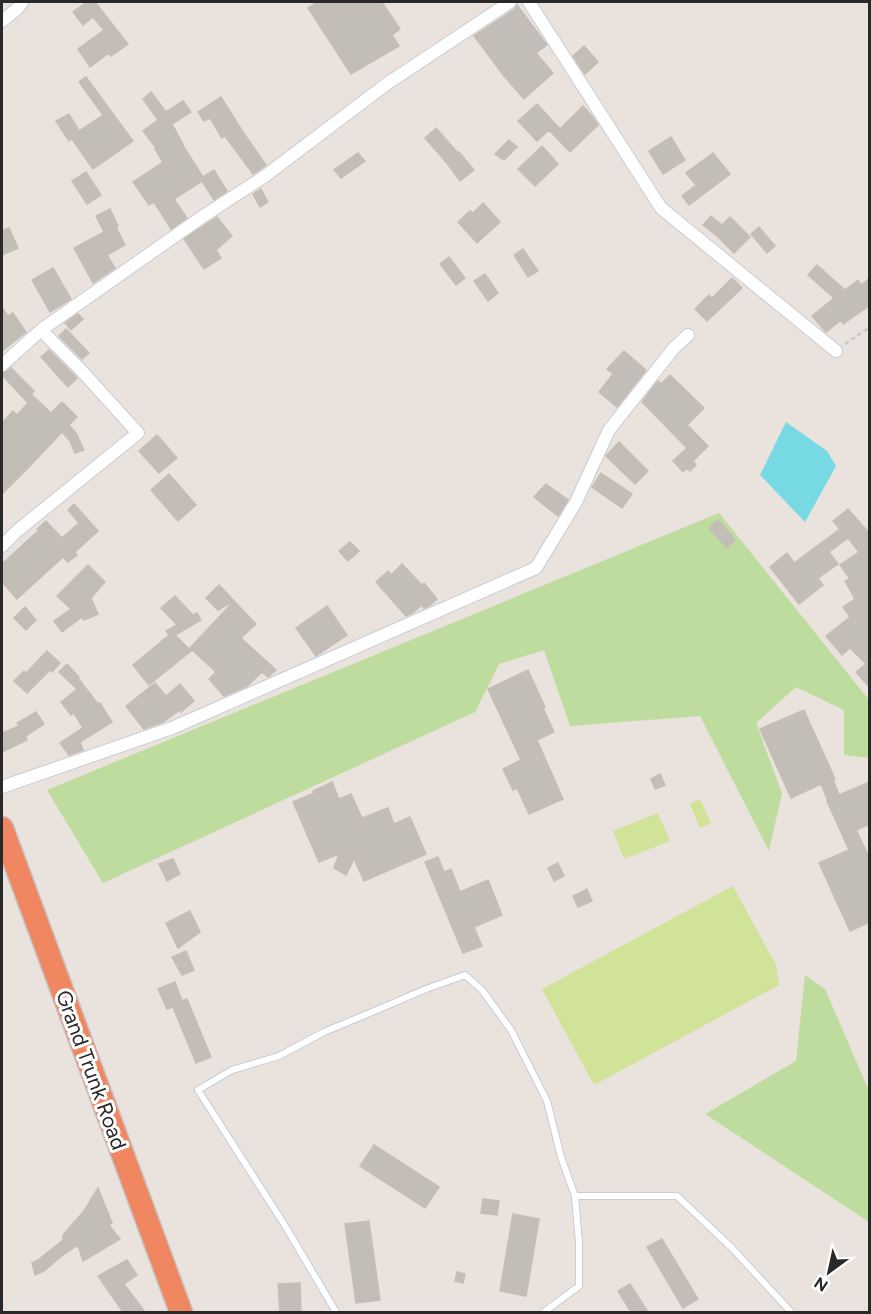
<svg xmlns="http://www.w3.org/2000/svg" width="871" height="1314" viewBox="0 0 871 1314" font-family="Figtree,sans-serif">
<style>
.green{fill:#bddc9d}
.pitch{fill:#d0e399}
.water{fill:#77d9e4}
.building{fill:#c3bdb8;stroke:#c5bdb6;stroke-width:1.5}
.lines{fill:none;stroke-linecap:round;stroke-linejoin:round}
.lane-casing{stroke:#c7cdd6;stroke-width:8}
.street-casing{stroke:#c7cdd6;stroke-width:14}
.highway-casing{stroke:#c3c3c3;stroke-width:25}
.path{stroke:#c3c3c3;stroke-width:2;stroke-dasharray:4.5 3;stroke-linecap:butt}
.lane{stroke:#fff;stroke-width:6}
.street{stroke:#fff;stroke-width:12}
.highway{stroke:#f08761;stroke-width:22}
.labels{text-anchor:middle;stroke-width:6;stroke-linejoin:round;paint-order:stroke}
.street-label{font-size:21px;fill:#292929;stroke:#fff}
</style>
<rect width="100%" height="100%" fill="#eae2dc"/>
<path class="green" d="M719,513L869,700V758L844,755V710L796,687L756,723L782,793L769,851L700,716L570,726L544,650L499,664L475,712L103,883L47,790Z
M805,975L825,989L869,1091V1222L705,1114L796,1061Z"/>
<path class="pitch" d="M700,799L711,823L700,828L690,804Z
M658,813L670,841L624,859L613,831Z
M733,886L776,965L779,985L594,1085L542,989Z"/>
<path class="water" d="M786,422L827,451L836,466L805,522L760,475Z"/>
<path class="building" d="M87,2H95L128,44L111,56L109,53L90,67L78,49L104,30L93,17L83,25L73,12Z
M318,2H382L400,29L392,35L399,46L351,74L308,8Z
M517,5L547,45L536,53L553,73L524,99L504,76L474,36L515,9Z
M584,46L598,62L585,74L573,56Z
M86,77L133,141L93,169L72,139L69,141L56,121L69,114L79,131L103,115L79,82Z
M151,92L166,112L183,101L191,112L172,124L183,144H182L203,177L214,170L227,191L214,200L202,181L174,199L187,218L171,229L154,202L149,205L133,182L163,162L155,149L156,148L143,131L158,120L143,99Z
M221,97L243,132L266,165L253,174L225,136L222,138L210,118L204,121L198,112Z
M537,104L560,129L583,106L592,116L598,125L570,152L549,130L537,141L518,121Z
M436,128L458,153L459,152L474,170L460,181L446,162L425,138Z
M671,137L685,160L663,174L649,151Z
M509,140L517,147L505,159H502L495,154Z
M542,146L558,164L535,186L518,169Z
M358,153L365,161L341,178L334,170Z
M713,153L730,174L689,205L682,196L696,185L686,173Z
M86,172L101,195L87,204L72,181Z
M261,189L268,202L260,207L253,194Z
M483,203L500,222L477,243L458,222L470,211L473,213Z
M110,209L118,226L116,227L125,245L107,255L115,268L93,283L74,248L104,232L96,216Z
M711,216L722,225L730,217L750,237L734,253L717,236L703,225Z
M217,217L232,236L216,250L221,258L204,269L184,239Z
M759,227L775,246L767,253L751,234Z
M9,228L18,248L2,255V231Z
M523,249L538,271L528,277L514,255Z
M449,257L465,278L456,285L440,264Z
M817,265L845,290L858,280L861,285L870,278V305L843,324L841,320L826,332L812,316L834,298L808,275Z
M53,268L71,299L50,312L32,280Z
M485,274L498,293L488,301L474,281Z
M732,278L742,288L707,321L695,309L709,295L712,298Z
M2,307L8,316L13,313L26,332L2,351Z
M78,314L83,319L71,330L65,323Z
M66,329L89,353L82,359L59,336Z
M49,350L77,378L68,387L41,357Z
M624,351L646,370L617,407L599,392L613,374L607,369Z
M11,368L34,391L31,394L51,413L62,402L77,417L69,425L76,433L84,450L75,453L70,441L62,432L31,465L2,494V423L13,411L17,415L28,403L2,375V373L7,371Z
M670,375L704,408L687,425L708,446L693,461L696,465L690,471L687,468L683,472L673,461L687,448L642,402L658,381L661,384Z
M157,435L177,458L159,473L139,451Z
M619,442L648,471L635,484L606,456Z
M601,473L632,494L622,508L592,487Z
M169,474L196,505L178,521L151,490Z
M546,484L568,500L558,516L534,497Z
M74,504L98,531L75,552L77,555L68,562L63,557L17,599L2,582V564L39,530L37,529L46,521L62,538L79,523L68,510Z
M848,509L870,534V688L856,672L866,664L850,648L842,655L826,636L850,617L843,607L855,599L845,581L850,579L840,565L859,552L848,538L829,552L838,564L818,578L823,585L799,604L770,567L787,553L794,563L840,529L833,521Z
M718,520L735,540L727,548L709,528Z
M350,542L359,551L348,561L339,551Z
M402,564L422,585L424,583L437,599L429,606L424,608L422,605L412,613L406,616L376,582L388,571L391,575Z
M88,565L105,582L91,598L98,614L84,620L82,617L62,632L54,621L71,609L57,596Z
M219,585L256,624L241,638L276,670L268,677L262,672L247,686L224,696L209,679L216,672L190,648L234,601L218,610L206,598Z
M175,596L193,615L197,613L201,620L175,635L191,651L149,685L133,665L169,635L166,631L177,625L161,608Z
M327,606L347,635L316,656L296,628Z
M25,607L36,620L26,630L14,618Z
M47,651L60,663L52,672L50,670L27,693L14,681L24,671L26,673Z
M67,664L79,677L78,678L98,704L100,703L112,722L80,742L83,750L69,755L60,743L83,728L74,713L71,715L61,702L77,689L59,672Z
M528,670L545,707L543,708L554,732L537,740L563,799L529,814L517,788L513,790L503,769L521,760L488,689Z
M155,683L166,696L180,684L194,701L181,712L180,710L163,722L144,729L126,706Z
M804,710L835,779L833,780L839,795L870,782V824L856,830L870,859V922L850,931L819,863L849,850L827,801H828L821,784L791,798L760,729Z
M36,712L44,724L26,736L27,740L2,752V733L19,726L17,723Z
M660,774L665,785L655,789L651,779Z
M332,782L339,799L351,794L362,818L388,808L394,824L410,817L426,854L364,881L354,859L346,875L334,868L339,854L319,862L293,802L314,793L313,791Z
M438,857L444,872L451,869L460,892L488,880L502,915L474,927L482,946L463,953L425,862Z
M173,859L180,874L167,881L159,864Z
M558,863L564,876L554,881L548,868Z
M587,889L592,901L578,907L573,896Z
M190,911L200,932L178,948L166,923Z
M186,951L194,970L182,975L172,957Z
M175,982L182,1001L187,999L211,1057L196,1063L173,1007L167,1009L158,989Z
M374,1145L439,1187L425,1208L360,1166Z
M98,1188L112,1223L109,1225L120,1239L83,1261L78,1245L64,1254L44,1271L35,1275L32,1263L38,1260L63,1240V1235L84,1211Z
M483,1199L499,1201L497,1215L481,1213Z
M513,1214L539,1219L526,1296L500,1291Z
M369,1221L380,1300L356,1303L345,1224Z
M662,1239L698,1299L683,1308L647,1247Z
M127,1260L137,1275L124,1284L145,1312H123L98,1276Z
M457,1272L465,1274L463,1283L455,1281Z
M300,1283L301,1312H280L278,1284Z
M630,1284L648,1312H631L618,1291Z"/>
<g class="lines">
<g class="lane-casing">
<path id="lane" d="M575,1196H677L731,1247L791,1312
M336,1312L284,1224L198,1090L232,1070L279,1056L324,1032L365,1015L426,989L465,975L482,990L511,1030L547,1101L561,1157L575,1196L579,1243V1286L544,1312"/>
</g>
<g class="street-casing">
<path id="street" d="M529,2L661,208L836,351
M2,21L18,8L22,2
M2,365L41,330L202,217L265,176L388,83L510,2
M2,546L17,531L138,433L79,368L41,330
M2,787L172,728L536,568L576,502L609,430L674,348L688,335"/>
</g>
<g class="highway-casing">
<path id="highway" d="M2,828L181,1312"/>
</g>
<path class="path" d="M845,344L870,327"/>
<use href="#lane" class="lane"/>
<use href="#street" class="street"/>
<use href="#highway" class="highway"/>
</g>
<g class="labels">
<g class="street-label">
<text transform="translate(91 1070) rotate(70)" y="7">Grand Trunk Road</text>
</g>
</g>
<rect width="871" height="1314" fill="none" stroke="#292929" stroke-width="6"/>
<g transform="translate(829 1272) rotate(213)" stroke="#ffffff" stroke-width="4.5" paint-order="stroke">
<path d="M0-4.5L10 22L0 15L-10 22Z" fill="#292929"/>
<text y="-9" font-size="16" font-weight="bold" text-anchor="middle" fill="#292929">N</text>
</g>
</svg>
